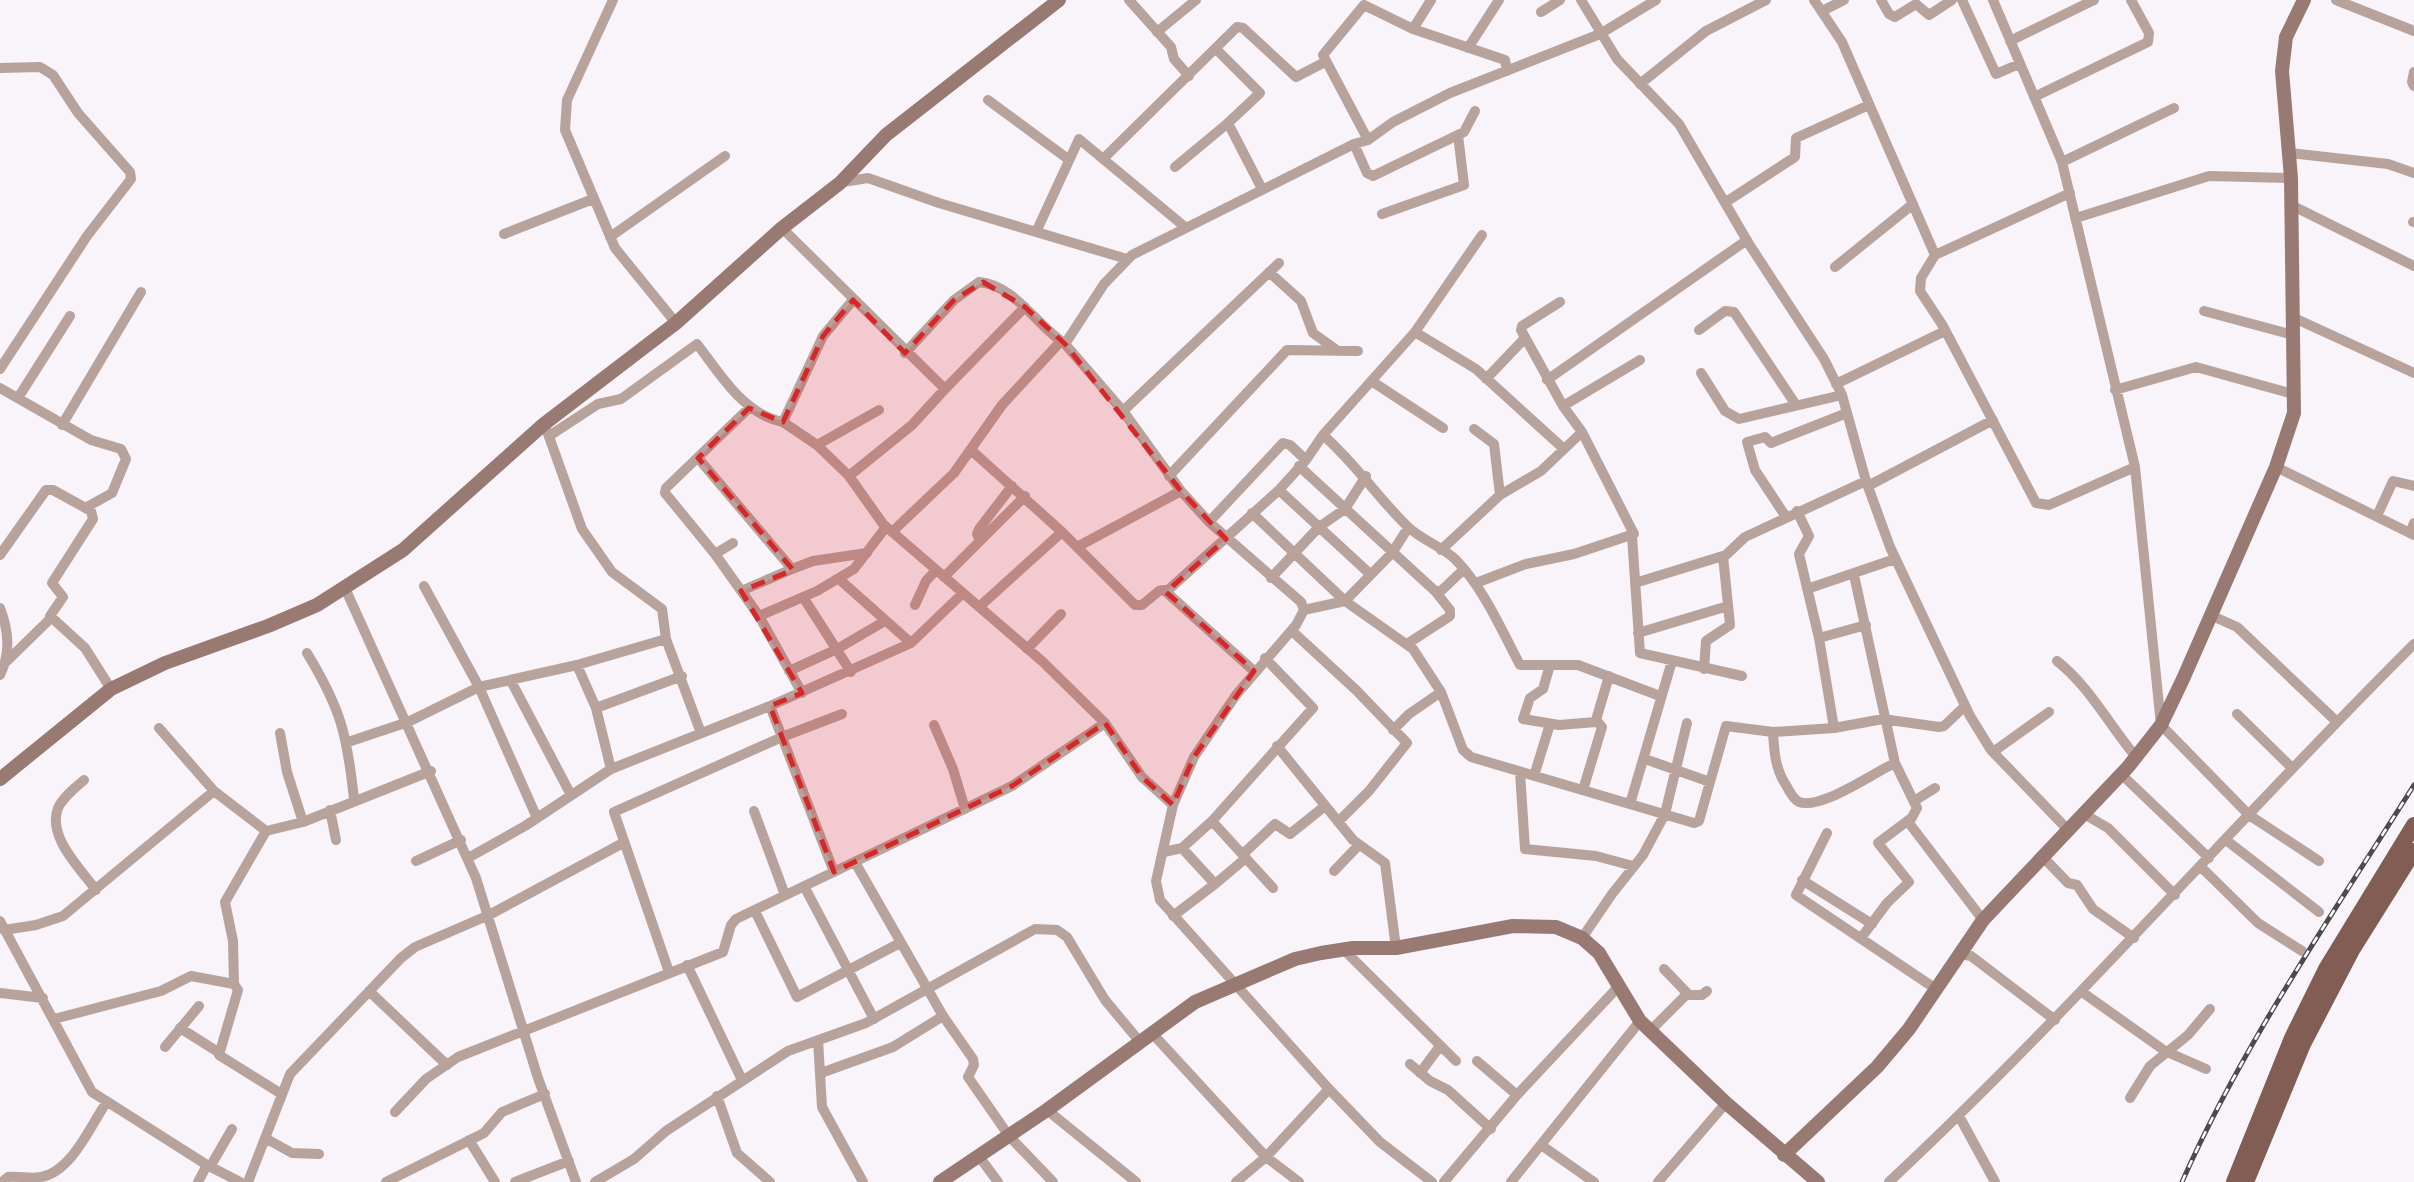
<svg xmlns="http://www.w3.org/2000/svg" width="2414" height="1182" viewBox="0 0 2414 1182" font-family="Commissioner,sans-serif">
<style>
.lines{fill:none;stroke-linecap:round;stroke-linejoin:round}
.street{stroke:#b8a29c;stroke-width:10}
.secondary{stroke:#997a72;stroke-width:14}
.primary{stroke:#825d54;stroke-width:16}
.rail-casing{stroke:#4d4a4d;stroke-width:5}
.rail{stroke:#fff;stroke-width:2.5;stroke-dasharray:8;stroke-linecap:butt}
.marked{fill:#d62828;fill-opacity:0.2;stroke:#d62828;stroke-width:5;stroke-dasharray:14 9;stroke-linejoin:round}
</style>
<rect width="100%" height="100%" fill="#f9f3fa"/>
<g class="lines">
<path class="street" d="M613,0L567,100L565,130L615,248L676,323
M1129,0L1171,47L1174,59L1189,76
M1581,0L1617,59L1679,124L1749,244L1824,359L1842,395L1866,481L1890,547L1970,716L1991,750L2069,831
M1814,0L1842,42L1935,255
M1881,0L1889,14L1895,17L1916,4L1929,15L1952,0
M1962,0L1996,74L2019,64
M1993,0L2062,162L2135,467L2161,725L2249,815L2319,861
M2336,0L2414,31
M1822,11L1844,0
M1541,12L1560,0
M1413,29L1431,0
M1157,32L1196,0
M2010,41L2094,0
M1468,48L1499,0
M1216,49L1260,93L1228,123L1262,189
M0,68L40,67L53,75L78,113L130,172L131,179L87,236L0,369
M2414,72L2412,82L2414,86
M1640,84L1706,31L1766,0
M2034,97L2148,42L2149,33L2131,0
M988,100L1068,159
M1368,140L1323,55L1364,5L1413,29L1505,60L1507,71
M1354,144L1367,173L1373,176L1464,132L1475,111
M2290,153L2388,164L2414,173
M1103,159L1237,27L1243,28L1296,77L1325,62
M2062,162L2174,108
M1175,167L1228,123
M843,182L868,178L939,203L1127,259
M2070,193L1935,255L1921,278L1920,291L1943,326L2036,503L2049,505L2135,467
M1726,202L1795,157L1796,138L1869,105
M2291,205L2414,266
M1382,214L1464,185L1458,135
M2076,218L2209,176L2291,178
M2413,222H2414
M782,228L945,389L1025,307
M1037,230L1079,139L1185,227
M504,234L593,199
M610,237L725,156
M1835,267L1913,204
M1269,272L1301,301L1313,333L1338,351
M2204,311L2293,335
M2292,317L2414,373
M1699,330L1725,311L1734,312L1796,405
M1415,332L1476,369L1564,449
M905,353L954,300L979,282C1015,285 1037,326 1064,343
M1701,373L1725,411L1739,419L1842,395
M1486,379L1525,338
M1547,380L1747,240
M1373,382L1443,428
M1836,384L1945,331
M0,388L91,440L121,449L126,459L112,493L85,508
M2115,390L2196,367L2293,394
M18,398L70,316
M1563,406L1640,360
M749,408L666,488L665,493L715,554L759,616L802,693
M1123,411L1279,263
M783,422L817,445L849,476L883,524L1043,662L1105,723L1142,777L1173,805
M62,425L141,292
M1474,429L1494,444L1500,495
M547,431L582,529L612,572L662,609L666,639L701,733
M1323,435C1357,465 1377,497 1407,526C1421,540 1442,546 1456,560C1484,589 1501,629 1520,665H1578L1660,696
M549,436L598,404L621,399L697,344C721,375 743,414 783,422L823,336L853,300
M817,445L879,410
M971,450L1062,532L1135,605H1142L1159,591L1164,590L1254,671
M698,458L792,569L813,561L867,553
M1299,466L1435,591L1450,610V616L1407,644
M2276,467L2414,535
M849,476L912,425L945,389
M1169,476L1287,350L1358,351
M1868,486L1993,420
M1279,490L1370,574
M1797,511L1809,536L1799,554L1819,638L1834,728
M1252,513L1345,601L1413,649L1441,692L1463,750L1471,757L1694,823L1699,821L1710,782L1645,759
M2377,516L2393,481L2414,486
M1786,517L1755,470L1747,442L1765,437L1771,443L1847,413
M1209,522L1283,443L1290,445L1306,460
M892,532L954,473L1002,405L1061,341
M2410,533L2414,523
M1632,536L1640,653L1742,676
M980,540L977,534L979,529L1012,486
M1077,547L1181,491
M1441,550L1500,495L1541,471L1582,432
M715,554L733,543
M0,555L46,490H53L91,511L93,519L52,583L63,597L50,616L85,648L111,689
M1854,575L1895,763L1917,808L1909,823L1983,920
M944,577L1025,496
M1271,578L1319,527L1345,509L1366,476
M839,579L911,643
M1476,583L1526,564L1574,554L1634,534L1582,432L1563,406L1521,330L1522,326L1560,302
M1635,583L1726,555L1745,537L1866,481
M424,586L479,687L537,818
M345,588L476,878L538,1078L576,1182
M1807,589L1895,559
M741,591L792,569
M1435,591H1441L1462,571
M1166,592L1279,490L1306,460L1323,435L1415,332L1482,235
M803,597L851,672
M915,605L926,581L936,570
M979,607L1062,532
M0,608C9,631 11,653 0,675
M1304,610L1345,601L1392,553L1408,528
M2210,615L2237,627L2336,721
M759,616L817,591L854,569L886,527
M1292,631L1356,690L1407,743L1369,791L1338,822
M1638,633L1728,606
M1819,638L1866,625
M1027,649L1061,614
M307,653C341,709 347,734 354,799
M7,661L51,618
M2057,661C2090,687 2109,725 2136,757
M577,665L596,708L611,769
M1550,665L1543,689L1530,698L1523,719L1559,725L1596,722
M1704,669L1706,641L1730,625L1723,556
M789,671L837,649L885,621
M511,681L571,795
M770,706L834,872
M596,708L682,676
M2237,714L2292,768
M934,725L953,769L965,809
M159,728L214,791L266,831L303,822L431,771
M1393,730L1409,714L1441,692
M1773,732C1774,750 1775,769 1786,785C1789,791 1793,799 1799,802C1821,810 1873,773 1895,763
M280,733L287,772L303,822
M348,742L408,722L479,687L577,665L666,639
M1277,746L1353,840L1385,863L1396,948
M1993,752L2049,712
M1520,772L1525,849L1596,856L1633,866
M2121,774L2209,858
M1534,776L1550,724
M84,780C75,788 63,797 58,808C47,837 80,868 96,890
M1710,782L1726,726L1773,732L1834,728L1883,719L1939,727L1944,726L1965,706
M1583,790L1602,727L1596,720L1609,676
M1914,801L1935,788
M1630,804L1672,661
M330,810L336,840
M754,811L785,895
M2084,814L2108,828L2175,895
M1212,821L1273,888
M1827,833L1796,895L1936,989
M2226,840L2319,912
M1164,852L1182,848L1212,821L1313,708L1265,658
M1243,854L1275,824L1290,834L1325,806
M2043,857L2068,883L2077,885L2093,909L2134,938
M468,858L525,826L611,769L770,706L911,643L963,593
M416,861L461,840
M856,864L943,1016L973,1059L974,1065L968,1077L1009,1136L1053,1182
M2201,867L2258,923L2302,951
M1334,871L1358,846
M1802,880L1872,924
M1215,884L1246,858
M804,886L874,1019
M755,911L797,997L900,943
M1173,916L1215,884L1182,848
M0,921L92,1092L207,1165L240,1182
M4,930L36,925L63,916L214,791
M1582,938L1612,894L1643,855L1665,814L1687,723
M1861,938L1887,903L1909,882L1878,843L1910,819
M1344,950L1456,1061
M1960,954L1971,956L2055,1020
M687,965L742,1080
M1664,969L1688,994
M669,972L614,812L782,737L842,714
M234,984L233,941L225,902L266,831
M369,991L447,1065
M2082,992L2165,1051L2206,1069
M0,993L43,998
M54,1019L161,991L191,976L234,984L238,990L219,1055L280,1093
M180,1028L218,1052
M1650,1031L1686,995H1702L1707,991
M1151,1032L1266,1157L1299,1182
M818,1040L822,1107L863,1182
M165,1047L199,1006
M1477,1061L1517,1095
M1410,1064L1430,1081L1448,1090L1491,1129
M821,1073L893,1047L943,1016
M1420,1073L1440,1046
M717,1096L737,1153L770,1182
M2130,1098L2150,1066L2188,1035L2210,1009
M1047,1110L1136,1182
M395,1112L426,1079L458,1057L723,952L731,925L736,919L1012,786L1105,723
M1959,1116L1995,1182
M265,1138L292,1153L319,1154
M469,1140L495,1182
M1541,1145L1594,1182
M978,1155L998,1182
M210,1167L232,1129
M2,1182L8,1177C19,1176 31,1179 41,1177C71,1172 90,1127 106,1103
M198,1182L207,1165
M248,1182L290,1074L401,958L415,947L489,915L623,843
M386,1182L484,1133L502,1112L545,1094
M515,1182L569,1161
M595,1182L634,1159L666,1131L788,1051L866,1023L1035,929L1057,930L1067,937L1105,1000L1140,1042
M1236,1182L1266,1157L1329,1089
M1432,1182L1380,1142L1329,1089L1160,900L1156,881L1173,805L1194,757L1236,695L1296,625L1304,610L1301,602L1209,522L1181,491L1123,411L1065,344L1104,284L1132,255L1354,144L1368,140L1393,122L1450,93L1600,34L1656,0
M1444,1182L1517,1095L1618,987
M1511,1182L1640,1021
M1658,1182L1726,1103
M1889,1182C2072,1011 2236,821 2414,644"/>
<path class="secondary" d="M0,779L111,689L165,663L268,626L317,605L403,550L544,424L676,323L782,228L840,183L886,135L1059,0
M1784,1155L1877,1067L1909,1029L1983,920L2128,767L2161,725L2183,679L2276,467L2294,413L2291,178L2282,71L2286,37L2304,0
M940,1182L1047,1110L1195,1002L1295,959L1321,953L1353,948H1396L1513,926L1556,927L1582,938L1599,953L1640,1021L1726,1103L1818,1182"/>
<path class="primary" d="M2234,1182L2292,1038L2326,969L2414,825
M2246,1182L2303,1044L2352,950L2414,851"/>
<g class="rail-casing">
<path id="rail" d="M2182,1182C2244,1042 2333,914 2414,785"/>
</g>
<use href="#rail" class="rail"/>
</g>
<path class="marked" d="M983,282L1025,307L1065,344L1181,491L1226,539L1166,592L1254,671L1194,757L1173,805L1142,777L1105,723L1012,786L834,872L770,706L802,693L741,591L793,570L698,458L749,408L783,422L823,336L853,300L905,353L954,300Z"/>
</svg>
